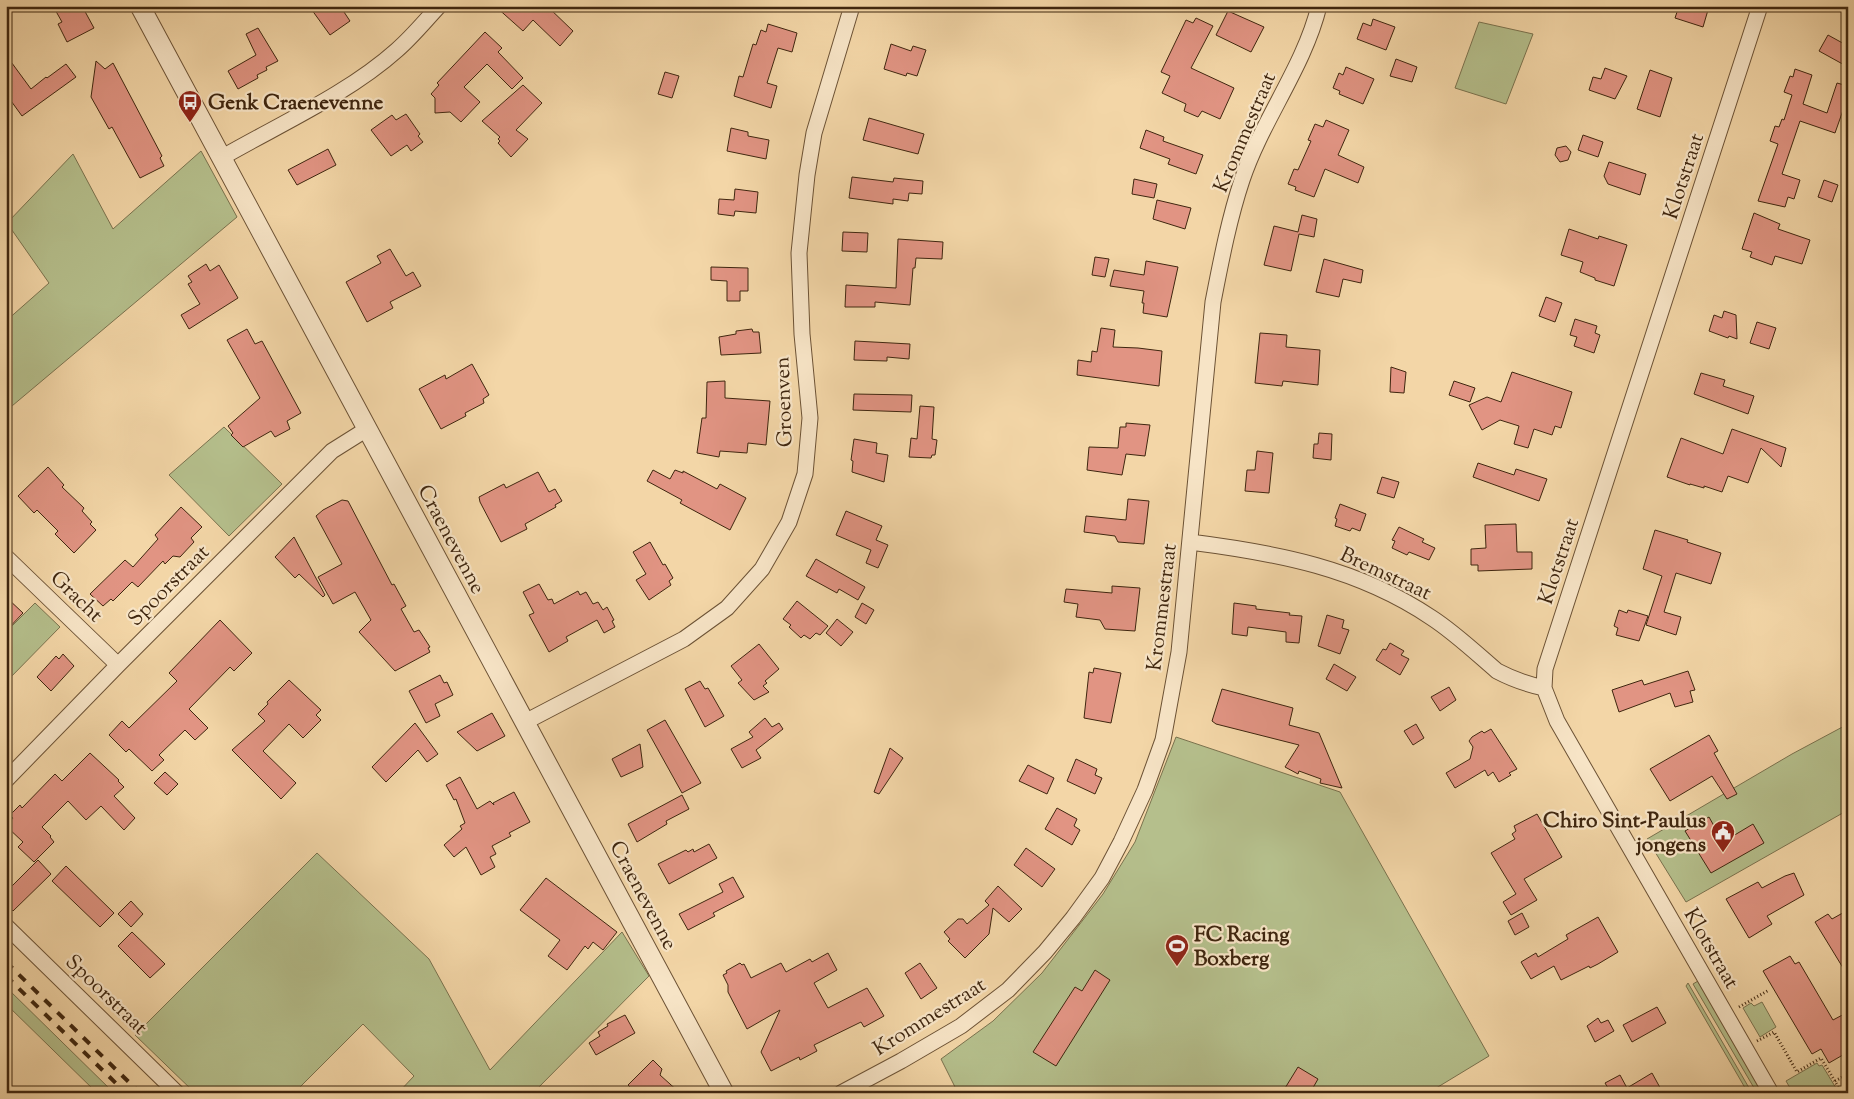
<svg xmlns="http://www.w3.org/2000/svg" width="1854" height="1099" viewBox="0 0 1854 1099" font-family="'Sorts Mill Goudy',serif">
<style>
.green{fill:#b5bf8c;stroke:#7a724e}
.building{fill:#e19483;stroke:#3f260f}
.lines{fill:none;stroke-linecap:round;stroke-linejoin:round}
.minor-casing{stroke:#6c5235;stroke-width:17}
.tertiary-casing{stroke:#6c5235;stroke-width:21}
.path{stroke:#3f260f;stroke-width:3;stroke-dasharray:1 2.5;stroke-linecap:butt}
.minor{stroke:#f7e4c6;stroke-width:15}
.tertiary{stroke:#f7e4c6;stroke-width:19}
.rail{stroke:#3f260f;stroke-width:4;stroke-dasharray:9 9;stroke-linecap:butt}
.labels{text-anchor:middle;stroke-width:4.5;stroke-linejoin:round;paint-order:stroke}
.poi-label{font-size:21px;font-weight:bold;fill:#3f260f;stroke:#f7e4c6;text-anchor:start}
.street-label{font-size:21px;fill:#3f260f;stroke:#f7e4c6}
</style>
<rect width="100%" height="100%" fill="#f3d6a7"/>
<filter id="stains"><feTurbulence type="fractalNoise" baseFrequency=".004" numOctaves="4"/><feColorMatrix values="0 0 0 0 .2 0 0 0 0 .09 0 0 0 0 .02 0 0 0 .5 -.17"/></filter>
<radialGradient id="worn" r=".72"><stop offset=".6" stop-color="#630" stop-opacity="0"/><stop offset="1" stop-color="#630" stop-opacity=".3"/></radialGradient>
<path class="green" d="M1479,22L1533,34L1506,104L1455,88Z
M201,151L237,217L6,411V321L49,283L7,223L73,154L113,229Z
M224,427L282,484L229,536L169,475Z
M35,603L60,627L6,682V632Z
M1848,724V810L1686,902L1647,839L1792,754Z
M1176,737L1340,792L1489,1056L1428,1093H958L941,1059L993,1021L1042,973L1103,894L1135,842Z
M317,853L429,959L490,1070L622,932L649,976L533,1093H398L414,1076L363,1024L294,1093H195L135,1035Z
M1698,981L1763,1093H1757L1693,984Z
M1688,983L1752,1093H1748L1686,986Z
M6,987L114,1093H97L6,1004Z
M1762,1002L1776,1027L1760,1037L1743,1008L1751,1003L1754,1006Z
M1817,1063L1819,1066L1822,1065L1839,1093H1793L1786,1081Z"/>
<path class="building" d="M53,6H82L94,28L67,42L58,24L62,22Z
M309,6H340L350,21L330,35Z
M495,6H547L573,31L560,46L533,20L523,31Z
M1679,6H1707L1706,9L1708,10L1703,27L1675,18Z
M1228,11L1264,27L1251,52L1216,35Z
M1196,18L1213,26L1191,68L1234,88L1220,119L1202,111L1198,117L1184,111L1186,104L1162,93L1170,76L1161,72L1186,20L1193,23Z
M1373,19L1395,27L1386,50L1357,39L1363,23L1371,26Z
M768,24L797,33L792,52L778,48L767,83L777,86L771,108L734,96L739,76L743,77L753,44L756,45L761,30L766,32Z
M258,28L278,61L266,67L267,70L257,75L258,78L238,89L228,71L256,55L246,34Z
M485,32L502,48L498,52L523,78L512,89L487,64L464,87L480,102L461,122L450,112L435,113V98L431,94L439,85L437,83Z
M1828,35L1848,46V67L1819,51Z
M891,44L911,51L913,46L926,50L917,76L907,73L906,76L884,69Z
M6,55L31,89L46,77L47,78L66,64L76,77L22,116L6,94Z
M1396,59L1417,67L1412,82L1390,76Z
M96,61L105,69L113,63L162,156L160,158L164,166L140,178L112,127L109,129L91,97Z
M1346,67L1374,79L1363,104L1339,94L1340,91L1333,88L1339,73L1343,75Z
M1605,68L1627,76L1615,99L1589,90L1593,77L1601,79Z
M1795,69L1812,75L1803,104L1827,113L1837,83L1848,86V96L1835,133L1800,121L1782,174L1800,180L1794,199L1788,197L1785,207L1758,201L1778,144L1770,141L1775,126L1779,127L1782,119L1784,120L1792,95L1784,92L1790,76L1793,77Z
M1650,70L1672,78L1660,117L1637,109Z
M665,72L679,76L672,98L658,94Z
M523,85L542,103L516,130L528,139L511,157L498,143L500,141L498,139L500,137L482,121Z
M406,114L420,134L418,136L423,142L411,151L407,145L391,156L371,130L392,115L396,120Z
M869,118L924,134L918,154L863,140Z
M1326,120L1349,130L1338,155L1364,167L1358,183L1325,169L1314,197L1295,190L1296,187L1288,184L1294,169L1298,170L1311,141L1308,140L1315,124L1323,127Z
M731,128L748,132V136L769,140L766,159L727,151Z
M1146,130L1164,137L1163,141L1203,155L1196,174L1168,164L1170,159L1140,148Z
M1583,135L1603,142L1598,157L1578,150Z
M1566,146L1571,152L1568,160L1560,162L1555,155L1557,148Z
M328,149L336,165L297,185L288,170Z
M1609,162L1646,174L1640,195L1608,184L1604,176Z
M852,177L893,182L894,178L923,181L922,194L909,193L908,201L893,199V204L849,198Z
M1134,179L1157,184L1154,198L1132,194Z
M1824,180L1838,185L1832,202L1818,197Z
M735,189L758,192L756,213L735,211L734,216L718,214L719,199L734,200Z
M1157,200L1191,208L1185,229L1153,219Z
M1754,213L1780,224L1778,229L1810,240L1802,264L1775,256L1772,265L1750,257L1752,252L1742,249Z
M1302,215L1317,219L1314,237L1299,234L1291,271L1264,265L1274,226L1298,232Z
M1569,229L1598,239L1599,236L1627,245L1614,286L1595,280V278L1580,272L1583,262L1561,255Z
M843,232L868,233L867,252L842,251Z
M898,239L943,242L942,259L916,258L915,268H913L910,305L875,302V307H845L846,285L896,288Z
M390,249L406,276L413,272L421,286L390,302L393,308L367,322L346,282L381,263L377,256Z
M1095,257L1109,259L1105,277L1092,275Z
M1324,259L1363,270L1361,283L1343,279L1339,297L1316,292Z
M1146,261L1178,267L1167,317L1143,313L1144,303H1142L1144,291L1110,286L1114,270L1144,275Z
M206,264L210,271L219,265L238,298L189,329L181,315L200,304L188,284L192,282L188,276Z
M711,267L748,268V291H740V301H727V281L711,280Z
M1546,297L1562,303L1555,322L1539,316Z
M1724,311L1736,315L1737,339L1729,336L1728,338L1709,331L1714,315L1722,318Z
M1575,319L1597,326L1595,333L1600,335L1594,353L1574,346L1577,337L1570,335Z
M1757,322L1776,328L1769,349L1750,343Z
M1101,328L1115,330L1113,347L1138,348L1162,351L1159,386L1077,375L1078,360L1091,362L1092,351L1097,352Z
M247,329L255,344L262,341L301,413L287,421L290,429L275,437L271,431L243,447L231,435L233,433L228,426L260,398L227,340Z
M752,329L753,332H759L761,353L721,355L719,337L736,334V331Z
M1260,333L1287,335L1286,347L1320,350L1318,385L1283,381L1282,386L1255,383Z
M855,341L910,344L909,359L887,357V361L854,360Z
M472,364L489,395L483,399L484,403L465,413L466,416L441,429L419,389L445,375L446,379Z
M1391,367L1406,372L1404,393L1390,392Z
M1512,372L1572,392L1561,428L1555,426L1552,435L1534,429L1528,448L1514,444L1519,426L1500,420L1482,430L1469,405L1487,397L1501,402Z
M1701,373L1725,380L1723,386L1754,396L1748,414L1694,394Z
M725,381V398L770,401L766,445L748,443L747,453L720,451L719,457L697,453L702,418H706L707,382Z
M1454,381L1475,388L1470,402L1449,395Z
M854,394L912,395L911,412L853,410Z
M920,406L934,407L932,439L937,440L935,455H932L931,458L909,457L911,438L917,439Z
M1126,423L1150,425L1145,456L1126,454L1122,475L1087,470L1089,447L1118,448L1120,427H1126Z
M1732,429L1786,448L1781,467L1761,448L1748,483L1728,476L1722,492L1704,486V488L1690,484V485L1667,477L1681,438L1723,454Z
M1319,433L1332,434L1331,460L1313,458L1314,444H1318Z
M854,439L877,443L876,453L888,455L884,482L852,472L853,461L851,460Z
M1257,451L1273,453L1269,493L1245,491L1247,470H1255Z
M1478,463L1514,475L1516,469L1547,479L1539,501L1473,477Z
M48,467L64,485L62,487L84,508L82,511L92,522L90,524L96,530L74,553L55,534L58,531L37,510L34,513L18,496Z
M653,470L670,479L675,470L683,473V471L717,489L720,484L746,498L730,530L680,503L682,500L647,481Z
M538,472L549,492L555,489L562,501L555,505L556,507L525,524L527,529L501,542L480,502L479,497L504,484L506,488Z
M1382,477L1399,482L1394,498L1377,493Z
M1128,499L1149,501L1144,544L1118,542L1115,536L1084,532L1086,516L1126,520Z
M342,500L348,501L392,585L394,584L406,606L401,609L414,632L419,630L430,647L428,648L430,652L395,671L359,632L371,620L355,592L333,604L318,577L342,564L316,516L323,510Z
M1340,504L1366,514L1360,531L1352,528L1350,531L1335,526L1337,519L1335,518Z
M181,507L202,527L191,538L194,542L180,557L173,556L165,564L163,561L138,587L132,582L113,601L111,599L103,606L90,594L125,560L133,567L158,539L155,535Z
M846,511L882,526L876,540L888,545L878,568L866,563L871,550L836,535Z
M1516,524L1517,552H1532V569L1478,571V565H1471V549L1486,548L1485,525Z
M1399,527L1424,539L1422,542L1435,548L1429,560L1409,552L1407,555L1392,548L1395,541L1392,540Z
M1655,530L1688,540L1687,542L1721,553L1711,584L1676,573L1664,612L1681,617L1676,635L1646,625L1662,576L1643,569Z
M294,537L325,595L323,597L299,574L295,578L275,557Z
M650,542L663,565L665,564L673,578L669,581L671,585L649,600L636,580L646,574L633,552Z
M816,559L865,587L858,600L839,589L837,593L806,576Z
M539,584L548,600L552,599L554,604L578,591L580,595L586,592L593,604L598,602L603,610L607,607L614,620L612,621L615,627L604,633L597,620L566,637L568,641L549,652L529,615L534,613L523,592Z
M1112,586L1140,588L1135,631L1105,629L1100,620L1076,617L1078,604L1064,602L1066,589L1112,593Z
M6,597L23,613L6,631Z
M797,601L828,626L820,635L816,633L810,639L804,635L801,638L789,627L791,625L783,619Z
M862,603L874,610L866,624L855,617Z
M1234,603L1256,606V609L1290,613L1289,615L1302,616L1299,643L1286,642V632L1248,627L1247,636L1232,634Z
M1619,610L1627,613L1628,610L1648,616L1639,641L1616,635L1618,628L1614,626Z
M1327,615L1344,620L1342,628L1349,630L1340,654L1318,646Z
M837,619L853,632L841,646L826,633Z
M220,620L252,653L234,671L230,667L189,709L208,728L195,740L185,730L159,755L164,760L152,771L129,749L126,752L109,735L122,721L129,728L177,681L169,673Z
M1390,643L1404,651L1401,655L1409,659L1400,675L1376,660L1383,649L1386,650Z
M759,644L779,669L765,681L767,683L763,686L769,692L754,700L738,683L742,680L731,666Z
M63,654L74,666L51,691L37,677L56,656L59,659Z
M1334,664L1356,677L1347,691L1326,679Z
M1094,668L1121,673L1111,723L1084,718L1089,672L1093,673Z
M1688,671L1695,690L1690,691L1693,702L1675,707L1670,693L1619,712L1612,690L1642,680L1644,685Z
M440,675L444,683L447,682L453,695L435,704L440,716L426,723L409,691Z
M289,680L321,710L316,715L321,720L303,738L289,724L263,751L296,783L281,799L232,750L265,721L258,714L268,704L267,702Z
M700,681L705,689L708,688L724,716L705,727L685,689Z
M1449,687L1456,700L1440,711L1431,697Z
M1222,689L1293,708L1289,725L1319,733L1342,788L1320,783L1321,779L1299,771L1298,774L1285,767L1299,745L1216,724L1212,721Z
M492,713L505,736L477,751L457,732Z
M765,718L772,727L779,723L783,729L756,750L761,758L742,768L731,749L753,737L749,732Z
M665,720L701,783L682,793L647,730Z
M415,723L438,754L427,762L418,750L386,782L372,767Z
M1416,724L1424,738L1413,745L1404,731Z
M1491,729L1517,769L1509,773L1511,775L1499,782L1493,772L1488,776L1485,770L1455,788L1446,773L1470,759L1473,747L1469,741L1472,737L1482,731L1484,733Z
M1709,735L1718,751L1714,753L1737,794L1727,799L1712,776L1670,801L1650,769Z
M640,744L643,767L621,777L612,759Z
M890,748L903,758L879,794L874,792Z
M90,753L119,780L118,781L124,787L114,796L135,818L124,830L101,806L86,820L68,801L42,827L51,836L50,837L54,842L34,862L18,847L23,842L6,826L13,818L10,815L20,805L22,808L55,774L62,781Z
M1076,759L1097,769L1095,775L1102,778L1095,794L1067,781Z
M1028,765L1054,778L1047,794L1019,781Z
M165,772L178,784L167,795L154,783Z
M460,777L477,809L490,801L494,805L493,803L514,792L530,822L509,833L511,836L492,846L496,854L490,857L495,867L481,875L466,847L454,857L444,845L462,829L460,826L465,823L456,799L454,800L446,785Z
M682,795L689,809L666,821L667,824L637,842L628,824Z
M1057,808L1077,819L1074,826L1080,830L1072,845L1045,829Z
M1537,814L1562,857L1524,879L1537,900L1511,915L1503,902L1516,894L1491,853L1515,839L1512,834L1516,831L1514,826Z
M1709,817L1723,842L1753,824L1764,843L1711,873L1685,831Z
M709,844L717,858L669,884L658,864L686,850L688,852L693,849L694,852Z
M1026,848L1055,869L1042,887L1014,865Z
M38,860L51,874L13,911L6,904V892Z
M66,866L114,913L100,927L52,881Z
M1794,873L1804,895L1767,916L1772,924L1749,938L1726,899L1758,882L1762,888L1785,876Z
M733,877L744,897L713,913L715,916L688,930L679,914L723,892L719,884Z
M546,878L617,932L603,950L593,942L588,949L585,946L567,970L548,956L560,940L520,910Z
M998,886L1022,909L1009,922L993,908L989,934L965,958L948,941L950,939L944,932L958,919H963L967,924L989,905L985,901Z
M131,901L143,914L131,927L118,914Z
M1848,910V976L1815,922L1828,914L1832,919Z
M1522,913L1529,927L1515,935L1508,921Z
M1598,917L1618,952L1598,964L1590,968L1589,966L1561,980L1554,966L1531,979L1521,962L1536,953L1538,957L1568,939L1566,935Z
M132,932L165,964L150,978L118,946Z
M828,953L837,970L814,983L828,1008L867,988L884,1016L864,1027L861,1022L814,1045L817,1051L800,1060L799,1057L771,1071L761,1052L780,1010L747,1029L728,992V985L723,975L727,973L726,971L740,963L742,965L744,964L751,978L781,963L786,972L810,959L812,962Z
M1790,956L1795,964L1799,962L1833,1020L1848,1012V1052L1829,1063L1821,1049L1812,1054L1763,971Z
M920,963L937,988L921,999L905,973Z
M1095,970L1110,980L1056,1066L1033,1052L1075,987L1082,991Z
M1657,1007L1666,1023L1632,1042L1623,1025Z
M625,1015L635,1033L596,1055L589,1043L600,1036L598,1032L608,1026L607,1024Z
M1598,1018L1601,1023L1608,1020L1614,1031L1595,1042L1587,1026Z
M653,1060L662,1069L660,1075L680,1093H636L628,1085Z
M1298,1067L1318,1079L1310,1093H1282Z
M1652,1073L1663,1093H1611L1605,1083L1620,1075L1627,1088Z"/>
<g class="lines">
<g class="minor-casing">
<path id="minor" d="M1760,6L1545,669L1544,688L1557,721L1771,1093
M221,158C278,125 348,94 397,50C412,37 425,21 439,6
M1190,542C1277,553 1358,568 1432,618C1455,633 1476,653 1497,671C1514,680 1526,684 1544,688
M6,557L118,665
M525,722L684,639L727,608L762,569L789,522L805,474L810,418L802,334L799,253L807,175L814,133L852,6
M6,780L118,665L332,451L367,429
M6,926L177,1093
M841,1093L901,1061L961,1026L1008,990L1045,952L1073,918L1102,878L1121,842L1145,790L1163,740L1179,652L1213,302C1221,261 1229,219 1242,180C1262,120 1304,67 1319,6"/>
</g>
<g class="tertiary-casing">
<path id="tertiary" d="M140,6L724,1093"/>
</g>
<path class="path" d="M1845,991H1848
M1739,1007L1769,990
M1757,1041L1774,1032L1797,1072L1821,1058L1842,1093
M1835,1081L1848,1074"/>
<use href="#minor" class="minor"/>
<use href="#tertiary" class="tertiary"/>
<path class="rail" d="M6,962L140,1093
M6,976L126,1093"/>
</g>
<defs>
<g id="bus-pin" transform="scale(1.25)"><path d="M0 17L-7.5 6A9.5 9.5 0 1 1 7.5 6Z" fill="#8f2418" stroke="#f7e4c6"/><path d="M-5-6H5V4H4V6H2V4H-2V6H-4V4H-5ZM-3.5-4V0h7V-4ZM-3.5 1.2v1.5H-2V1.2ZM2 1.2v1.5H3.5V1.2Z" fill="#fff"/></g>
<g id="civic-pin" transform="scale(1.25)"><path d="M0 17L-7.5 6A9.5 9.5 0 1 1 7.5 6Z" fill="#8f2418" stroke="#f7e4c6"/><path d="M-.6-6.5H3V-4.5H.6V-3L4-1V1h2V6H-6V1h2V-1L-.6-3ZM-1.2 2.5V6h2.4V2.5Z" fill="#fff"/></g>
<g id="stadium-pin" transform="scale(1.25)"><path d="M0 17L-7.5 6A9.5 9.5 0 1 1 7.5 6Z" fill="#8f2418" stroke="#f7e4c6"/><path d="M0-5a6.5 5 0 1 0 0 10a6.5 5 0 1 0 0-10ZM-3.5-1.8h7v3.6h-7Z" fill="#fff"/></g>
</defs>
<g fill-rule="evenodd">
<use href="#bus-pin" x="190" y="102"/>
<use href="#civic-pin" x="1723" y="832"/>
<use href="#stadium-pin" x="1177" y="946"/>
</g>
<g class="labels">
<g class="poi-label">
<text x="208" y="109">Genk Craenevenne</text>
<text x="1706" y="827" text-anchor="end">Chiro Sint-Paulus<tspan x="1706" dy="24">jongens</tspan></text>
<text x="1194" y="941">FC Racing<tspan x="1194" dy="24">Boxberg</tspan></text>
</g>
<g class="street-label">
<text transform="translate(1244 132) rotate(-67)" y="7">Krommestraat</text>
<text transform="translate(1683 176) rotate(-72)" y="7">Klotstraat</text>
<text transform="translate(783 402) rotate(-92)" y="7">Groenven</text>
<text transform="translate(452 539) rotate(62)" y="7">Craenevenne</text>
<text transform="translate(1558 561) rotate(-72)" y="7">Klotstraat</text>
<text transform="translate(1386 573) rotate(25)" y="7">Bremstraat</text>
<text transform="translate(168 585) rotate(-45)" y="7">Spoorstraat</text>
<text transform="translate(77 596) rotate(44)" y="7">Gracht</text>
<text transform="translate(1161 607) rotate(-83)" y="7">Krommestraat</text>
<text transform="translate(644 895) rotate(62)" y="7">Craenevenne</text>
<text transform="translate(1712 948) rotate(60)" y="7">Klotstraat</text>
<text transform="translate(107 994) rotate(44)" y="7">Spoorstraat</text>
<text transform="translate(929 1016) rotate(-32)" y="7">Krommestraat</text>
</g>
</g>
<rect width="1854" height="1099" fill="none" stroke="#f3d6a7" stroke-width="25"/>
<rect x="8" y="8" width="1839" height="1084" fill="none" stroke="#3f260f" stroke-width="2.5"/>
<rect x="12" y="12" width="1829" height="1074" fill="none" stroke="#3f260f"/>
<rect width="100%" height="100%" filter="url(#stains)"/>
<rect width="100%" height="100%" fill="url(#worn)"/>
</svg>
